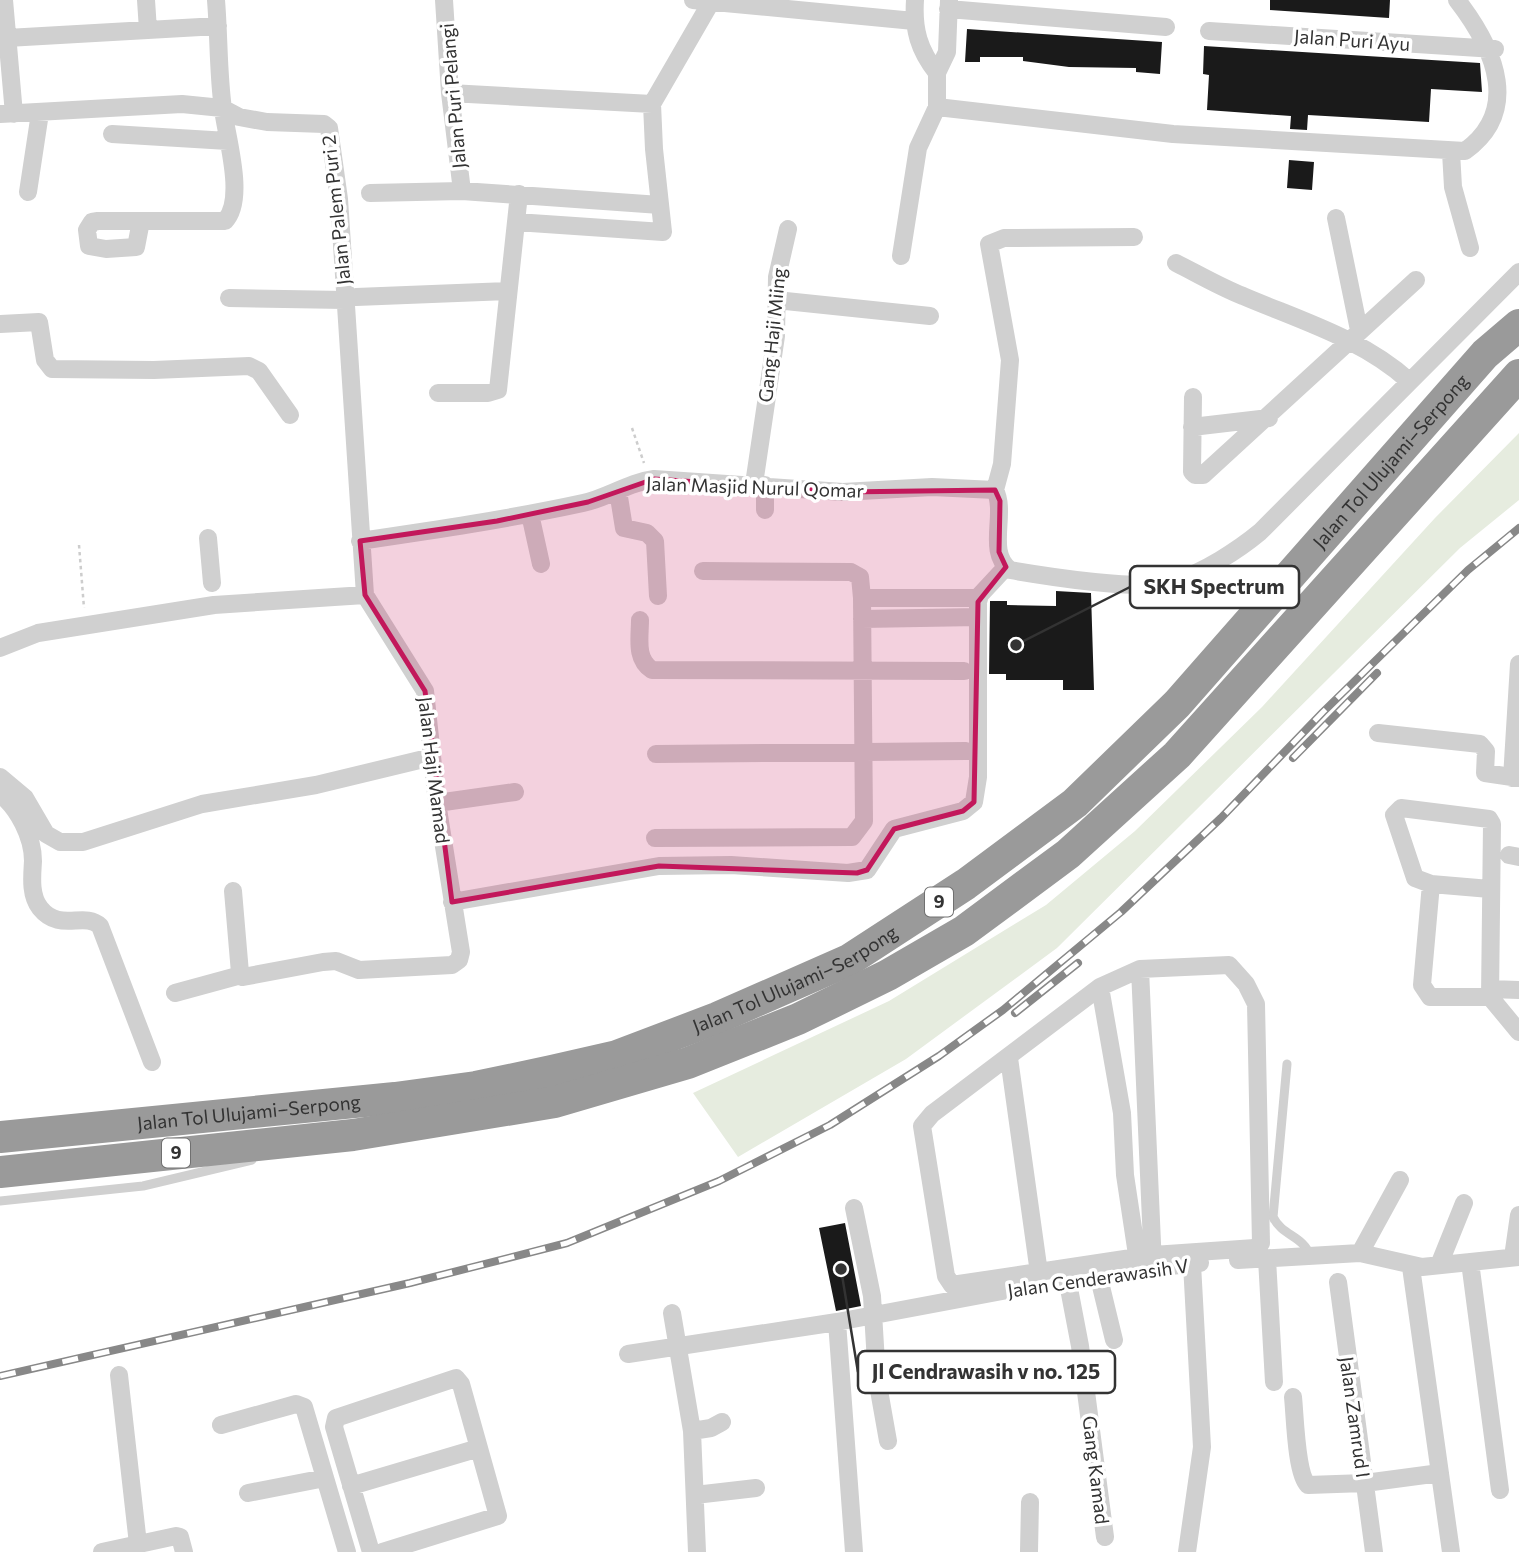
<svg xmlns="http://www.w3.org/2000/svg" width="1519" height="1552" viewBox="0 0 1519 1552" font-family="Commissioner,sans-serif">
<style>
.green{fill:#e6ecdf}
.building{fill:#1a1a1a}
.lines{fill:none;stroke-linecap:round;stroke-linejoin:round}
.path{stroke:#cdcdcd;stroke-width:2.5;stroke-dasharray:3.5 3.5;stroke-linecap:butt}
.lane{stroke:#d0d0d0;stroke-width:9}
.street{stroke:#d0d0d0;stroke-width:18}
.highway{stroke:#9a9a9a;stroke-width:32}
.rail-casing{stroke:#888;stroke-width:8}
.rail{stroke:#fff;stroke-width:5;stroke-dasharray:16;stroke-linecap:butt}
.marked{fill:#c2185b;fill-opacity:0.2;stroke:#c2185b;stroke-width:5;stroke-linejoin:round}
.labels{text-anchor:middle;stroke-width:7;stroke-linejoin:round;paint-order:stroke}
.shield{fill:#fff;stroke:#707070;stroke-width:2}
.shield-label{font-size:18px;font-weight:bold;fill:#333}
.street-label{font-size:19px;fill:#333;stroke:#fff}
.leader{fill:none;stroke:#333;stroke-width:2.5}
.callout-dot{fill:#333;stroke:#fff;stroke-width:2.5}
.callout{fill:#fff;stroke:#333;stroke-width:2.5}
.callout-label{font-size:21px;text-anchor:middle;font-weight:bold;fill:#333}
</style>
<rect width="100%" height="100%" fill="#fff"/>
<path class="green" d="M1519,433V500L1460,548L1057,948L906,1059L738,1157L693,1093L889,1001L1046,905L1135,831L1262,707L1435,518Z"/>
<path class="building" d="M1270,0H1390L1389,18L1270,10Z
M967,29L1162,42L1160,74L1136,72V68L1069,67L1023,61V57H980V62H965Z
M1204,46L1480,63L1482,92L1431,89L1429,122L1308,115L1307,130L1290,129L1291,116L1207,110L1209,75L1203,74Z
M1289,160L1314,162L1312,190L1287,188Z
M1056,591L1091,593L1094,690H1063V680H1006V674H989L990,601H1007V605L1056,606Z
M845,1223L861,1306L836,1311L819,1228Z"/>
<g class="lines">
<path class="path" d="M632,428L644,463
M79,545L84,608"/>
<path class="lane" d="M1287,1064L1273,1217C1282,1236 1304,1236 1310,1256
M0,1201L143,1186L252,1160"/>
<path class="street" d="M4,0L14,114
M146,0L148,30
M444,0L450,93L462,191
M693,0L914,21
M915,0C913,30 919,50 937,73
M948,9L1166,27
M1209,31L1495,49
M7,38L218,26
M450,93L652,104
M937,107L1173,134L1465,151C1519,112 1498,53 1457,0
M0,114L182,104L222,108L239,117L267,122L324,124L329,128L339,199L365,595L425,691L437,803L461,952L459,960L452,965L359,970L336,961L323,962L243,977L240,973L233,891
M112,134L228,141
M1451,152L1453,187L1470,248
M28,192L40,113
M370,193L462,191L660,205
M1336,218L1359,330
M141,221L136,247L106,249L89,246L87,230L92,222L98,221H225C246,199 226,136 223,109C218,73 219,36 216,0
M516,222L663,232L654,149L652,104L711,2
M901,256L918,148L937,107V73L947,52L949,0
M1176,263C1198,274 1220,287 1243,296C1299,320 1363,339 1409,381
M356,297L508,291
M229,298L345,300
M776,300L930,316
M0,324L39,322L45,360L52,369L154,370L249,366L259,371L290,415
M438,393H488L498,390L519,194
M1193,397L1192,472L1195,475H1203L1416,280
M1192,427L1269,418
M754,484L776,336L777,277L788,229
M765,485V510
M995,490C1007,514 986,552 1010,570C1045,576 1145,592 1176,581C1205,571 1237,551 1260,532L1519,272
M995,490L1002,464L1010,360L989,244L1004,238L1134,237
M618,491L624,528L647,533L655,541L658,596
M530,514L541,564
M208,538L212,583
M360,541C435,530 509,519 583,503C607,498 629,482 654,479L843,492L932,487L995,490
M703,571L851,572L860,577L862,598H979
M862,619L978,617
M640,620C640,638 635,659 652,670L964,671
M0,648L38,633L214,605L365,595
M1378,733L1480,744L1486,751L1485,773L1519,778
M656,754L966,751
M0,777L25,798L46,834L60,842H83L202,804L316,785L432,757
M1512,778L1519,664
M0,794C18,808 33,837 33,861C32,877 30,895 40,908C60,933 84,911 100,926L152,1062
M437,803L515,792
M655,838L852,837L864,821L862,598
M1509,855L1519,857
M1431,884L1422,985L1430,997H1490L1519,1032
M1490,889L1431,884L1415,878L1394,815L1401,808L1489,819L1492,824L1490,997
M452,902L659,866L731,865L848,873L867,870L894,829L963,811L974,802L978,777V602L980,595L1006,567
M1140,969L1153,1266
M1100,987L1122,1113L1125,1175L1139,1268
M1490,989L1519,990
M175,993L241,975
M1009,1058L1039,1273
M854,1208L872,1296L877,1379L888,1441
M1360,1253L1400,1180
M1138,1257L952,1285L946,1276L922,1126L932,1114L1100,987L1140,969L1229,965L1246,984L1256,1004L1261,1243L1255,1248L1153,1255
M1513,1257L1519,1215
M1267,1259L1274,1382
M1238,1260L1360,1253L1422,1267L1519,1257
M1470,1262L1500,1490
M1439,1265L1464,1203
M1411,1267L1451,1552
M1120,1271L1200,1263
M1098,1274L1114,1340
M1067,1278L1080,1346L1105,1537
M1338,1282L1374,1552
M672,1313L692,1431L697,1552
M837,1322L854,1552
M628,1354L837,1322L1013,1289
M119,1375L138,1544
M1293,1397C1295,1415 1296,1474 1308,1485L1365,1483L1440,1473
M221,1425L296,1404L304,1407L347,1552
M692,1431L711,1428L722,1422
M351,1486L479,1448
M248,1493L325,1478
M695,1495L756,1488
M102,1552L176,1536L180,1537L184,1552
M371,1552L334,1427L336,1418L456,1378L461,1384L498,1516L382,1552
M1029,1552L1030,1502
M1187,1552L1202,1447L1192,1264"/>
<g class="highway">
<path id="s1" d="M0,1137L395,1098L476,1087L552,1071L617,1056L717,1018L849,960L966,884L1075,803L1177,704L1485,354L1519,325"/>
<path d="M0,1172L353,1135L555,1102L688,1063L798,1019L888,975L964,931L1068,854L1177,755L1519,375"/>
</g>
<g class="rail-casing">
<path id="rail" d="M1293,758L1377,673
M1015,1013L1078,963
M0,1376L410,1283L567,1243L719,1181L830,1125L939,1056L1003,1010L1121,912L1221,818L1323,712L1468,570L1519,528"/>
</g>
<use href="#rail" class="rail"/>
</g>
<path class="marked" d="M654,479L843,492L995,490L1000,501L999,552L1006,567L978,602L974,802L963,811L894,829L867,870L857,873L659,866L452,902L425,691L365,595L360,541L497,521L588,502Z"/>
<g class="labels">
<g class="shield">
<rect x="925" y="887.5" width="28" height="29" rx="5"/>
<rect x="162" y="1138.5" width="28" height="29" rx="5"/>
</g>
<g class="shield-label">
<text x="939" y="908">9</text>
<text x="176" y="1159">9</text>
</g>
<g class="street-label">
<text transform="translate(1352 40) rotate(4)" y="7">Jalan Puri Ayu</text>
<text transform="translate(453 96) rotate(-95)" y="7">Jalan Puri Pelangi</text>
<text transform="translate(336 210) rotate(-96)" y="7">Jalan Palem Puri 2</text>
<text transform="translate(772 335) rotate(-84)" y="7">Gang Haji Miing</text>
<text dy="7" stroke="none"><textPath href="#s1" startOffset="1615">Jalan Tol Ulujami–Serpong</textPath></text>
<text transform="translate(755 487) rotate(2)" y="7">Jalan Masjid Nurul Qomar</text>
<text transform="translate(434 770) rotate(83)" y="7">Jalan Haji Mamad</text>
<text dy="7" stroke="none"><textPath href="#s1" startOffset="817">Jalan Tol Ulujami–Serpong</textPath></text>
<text dy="7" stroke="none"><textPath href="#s1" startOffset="250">Jalan Tol Ulujami–Serpong</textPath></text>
<text transform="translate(1098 1278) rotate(-8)" y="7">Jalan Cenderawasih V</text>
<text transform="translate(1355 1417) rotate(82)" y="7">Jalan Zamrud I</text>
<text transform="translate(1096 1470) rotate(83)" y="7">Gang Kamad</text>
</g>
</g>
<path class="leader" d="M1016 645L1130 587M841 1269L858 1372"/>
<g class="callout-dot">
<circle cx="1016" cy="645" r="7"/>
<circle cx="841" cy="1269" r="7"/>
</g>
<g class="callout">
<rect x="1130" y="566" width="169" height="42" rx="7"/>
<rect x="858" y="1351" width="257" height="42" rx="7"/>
</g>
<g class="callout-label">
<text x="1214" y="594">SKH Spectrum</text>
<text x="986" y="1379">Jl Cendrawasih v no. 125</text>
</g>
</svg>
